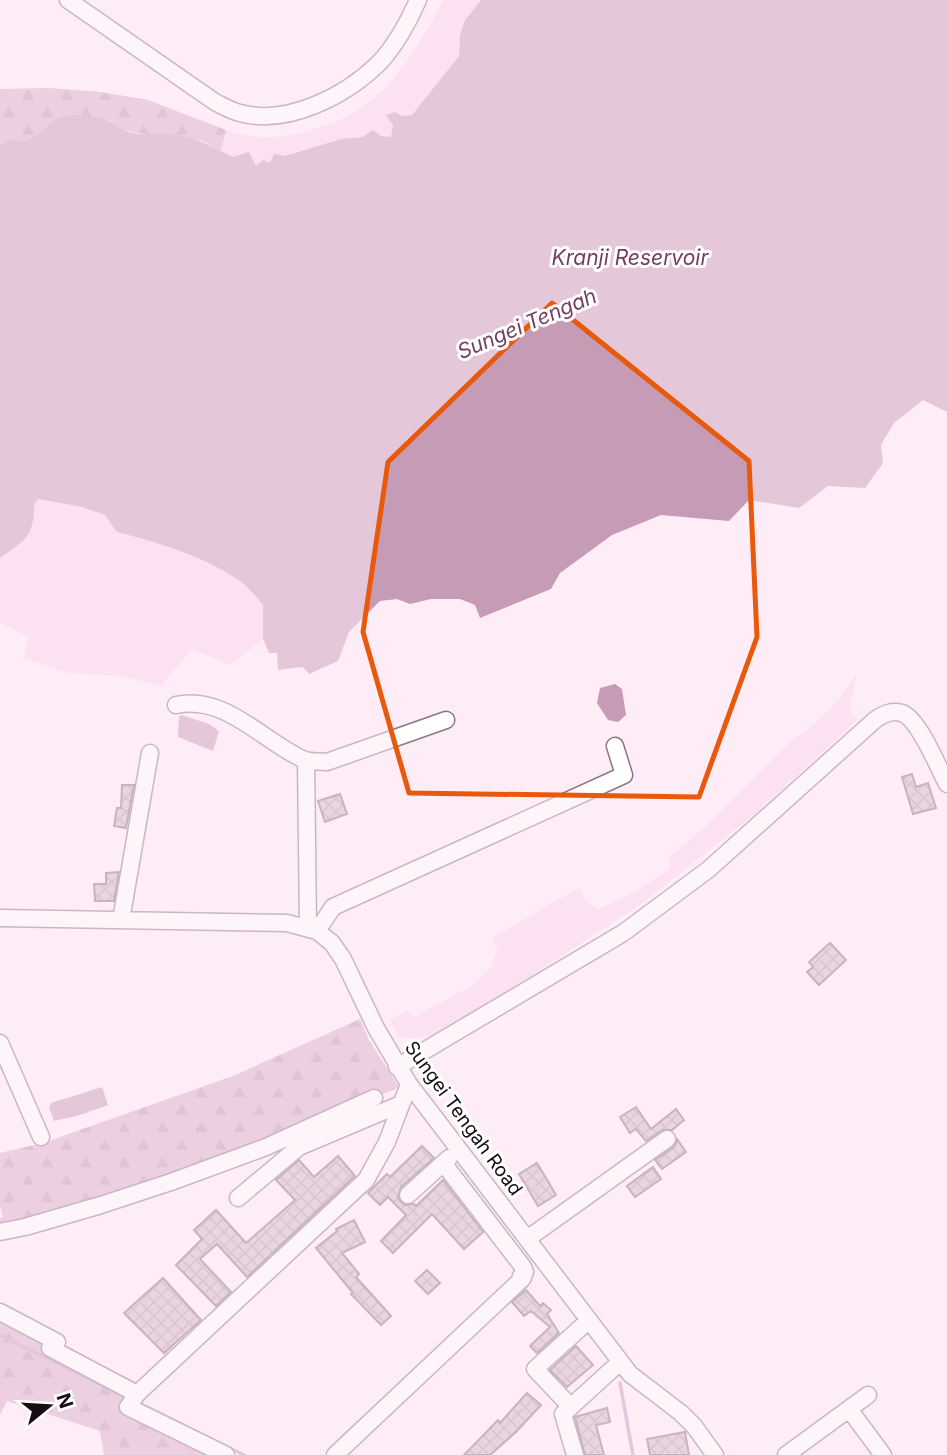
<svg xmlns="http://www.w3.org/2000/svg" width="947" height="1455" viewBox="0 0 947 1455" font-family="Inter,sans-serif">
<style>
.green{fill:#fbd2eb}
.forest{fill:url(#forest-firs)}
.water{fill:#c59bb5}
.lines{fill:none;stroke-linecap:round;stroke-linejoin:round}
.stream{stroke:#c59bb5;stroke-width:3.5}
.building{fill:url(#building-cross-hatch);stroke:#876f7e;stroke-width:2}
.minor-casing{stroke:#8d7583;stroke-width:19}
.minor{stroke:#fff;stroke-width:16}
.marked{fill:none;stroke:#e8590c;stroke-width:5;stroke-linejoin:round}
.labels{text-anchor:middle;stroke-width:6;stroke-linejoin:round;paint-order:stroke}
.street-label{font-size:19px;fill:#170e14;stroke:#fff}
.water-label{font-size:21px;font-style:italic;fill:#743d61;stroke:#fff}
</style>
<defs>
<pattern id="forest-firs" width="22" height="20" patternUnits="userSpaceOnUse" patternTransform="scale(1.75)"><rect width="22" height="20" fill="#d7acc6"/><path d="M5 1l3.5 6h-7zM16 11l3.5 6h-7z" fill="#b893a9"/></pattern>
<pattern id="building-cross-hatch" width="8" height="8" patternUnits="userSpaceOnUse" patternTransform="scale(1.75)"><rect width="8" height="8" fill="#d0b5c5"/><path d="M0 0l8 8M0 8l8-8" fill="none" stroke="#b29aa8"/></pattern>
</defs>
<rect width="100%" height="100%" fill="#feedf7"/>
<path class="green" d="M444,0H481L465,20L460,35L459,56L412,115L402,116L393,125L391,137L381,136L373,130L362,137L341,139L292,153L270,163L256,166L249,153L236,158L221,151L226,130C249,139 276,139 300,133C382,114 405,68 444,0Z
M39,499L82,507L106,515L117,532C159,543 204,556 240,581C248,587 255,597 263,605V639L230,665L192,649L161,686L120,676L68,673L24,658L29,637L0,623V558L22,543L34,504Z
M857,673L849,709L857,720L756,813L641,904L470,1016L431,1036L414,1039L399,1036L390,1020L407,1010L413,1018L473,985L491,967L497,950L492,938L580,887L586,901L598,909L636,891L670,869V857L706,826L790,742C816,725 841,701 857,673Z"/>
<path class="forest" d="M49,88L101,92L148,100L226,130L221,151L202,141L178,135L155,136L123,130L111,121L91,117L66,116L51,123L33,139L19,143L9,139L0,146V89Z
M360,1019L369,1040L399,1087L266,1147L0,1232V1218L3,1217L0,1206V1153L43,1143L233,1076Z
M0,1312L137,1394L128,1407L226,1455H104L100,1431L7,1401L0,1415Z"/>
<path class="water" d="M481,0H947V412L923,400L894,423L881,445L883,463L865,488L828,486L799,508L749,500L729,521L661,515L612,535L560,573L551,589L480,618L475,605L460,599H431L410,604L397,599L380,601L349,632L338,661L309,674L303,667L278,670L277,653H269L263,639V605C256,597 248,587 240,581C204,556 159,543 117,532L105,515L82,507L39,499L34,504C35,535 24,542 0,558V146L9,139C38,149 42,121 66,116C79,114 97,116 109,121C115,123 118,127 123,130C141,137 159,133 177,135C197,137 215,149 233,157L249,152L256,166L263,160L270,163L274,154L284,156L341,139L362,137L373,130L381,136L391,137L393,125L386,115L395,112L402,116L412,115L459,56L460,35L465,20Z
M615,684L622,689L626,715L618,722L608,720L597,703L600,688Z
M182,715L209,724L219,731L213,751L178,737L179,716Z
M102,1087L108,1105L80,1115L54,1121L49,1107L51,1103Z"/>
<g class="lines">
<path class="stream" d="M0,1335L124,1396
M620,1383L633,1455
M137,1402L244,1455"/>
</g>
<path class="building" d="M912,774L916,787L928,783L936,808L913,814L902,777Z
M122,785H134L126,828L114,826L117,808H121Z
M340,794L347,814L325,822L318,801Z
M119,872L114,901H95L94,884H106V873Z
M830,943L846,960L819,985L807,972L813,967L809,962Z
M636,1107L651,1129L676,1109L684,1120L672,1130H662L646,1141L636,1129L630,1133L620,1117Z
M677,1139L686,1152L662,1169L655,1160L674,1147Z
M422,1146L434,1158L401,1187L398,1198L404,1205L414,1204L416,1206L443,1180L483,1232L464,1249L432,1214L393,1253L381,1241L406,1215L388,1197L380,1205L368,1193L387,1174L390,1177Z
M338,1156L355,1176L247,1277L217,1244L200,1259L231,1292L216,1306L176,1265L202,1239L194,1230L216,1210L246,1243L295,1200L276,1180L299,1160L314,1177Z
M537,1163L556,1195L538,1206L519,1174Z
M653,1167L661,1179L635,1197L627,1186Z
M354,1220L365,1242L342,1253L359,1274L356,1277L391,1316L381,1325L351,1294L353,1293L316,1248L337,1231L336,1229Z
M427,1270L440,1283L428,1294L415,1281Z
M163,1278L201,1320L164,1353L124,1313Z
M526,1290L540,1306L543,1303L551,1310L547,1314L559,1333L537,1353L530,1346L550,1327L531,1311L524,1316L512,1302Z
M576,1346L593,1365L567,1387L550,1370Z
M527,1393L541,1405L516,1432L490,1455H464L498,1420L500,1423Z
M607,1408L610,1422L596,1425L604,1455H585L575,1417Z
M685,1432L689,1455H650L647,1439Z"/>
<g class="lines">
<g class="minor-casing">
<path id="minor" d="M68,0L215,102C223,106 231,111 240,113C287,126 345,96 378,64C394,48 409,21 418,0
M176,705C226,694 264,743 305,760C311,762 320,761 327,762L446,720
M306,760L308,927
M0,918L287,923L317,931L332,943L343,959L376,1028L409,1084L630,1374L681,1413L694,1426L715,1455
M121,920L150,753
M317,931L333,907L624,775L615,746
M0,1043L41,1137
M397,1067L623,933L709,869L876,719C884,714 892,710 902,713C919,719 938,767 947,784
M408,1195L449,1158
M238,1198L299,1147L401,1104
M0,1232L25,1227L101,1205L171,1182L266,1147L374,1098
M527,1239L667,1139
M0,1312L57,1342L50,1348L137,1394L128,1407L226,1455
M137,1394L366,1180L387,1142L409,1084
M571,1407L535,1369L588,1321
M849,1409L883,1455
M335,1455L523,1278L521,1276L525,1272L523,1267L444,1164
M575,1455L563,1414L620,1362
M786,1455L868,1395"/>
</g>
<use href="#minor" class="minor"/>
</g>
<path d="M0 0H947V1455H0ZM552,303L749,461L757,637L699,797L409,793L363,632L388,462Z" fill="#feedf7" fill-opacity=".55" fill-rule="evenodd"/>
<path class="marked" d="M552,303L749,461L757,637L699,797L409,793L363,632L388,462Z"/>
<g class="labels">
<g class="street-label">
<text transform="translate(464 1118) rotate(54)" y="7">Sungei Tengah Road</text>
</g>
<g class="water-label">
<text x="630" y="265">Kranji Reservoir</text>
<text transform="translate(527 324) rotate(-23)" y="7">Sungei Tengah</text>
</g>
</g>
<g transform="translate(49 1406) rotate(72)" stroke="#ffffff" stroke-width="5" paint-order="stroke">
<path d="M0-5L12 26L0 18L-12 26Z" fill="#170e14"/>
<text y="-10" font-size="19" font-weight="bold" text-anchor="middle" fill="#170e14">N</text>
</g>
</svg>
